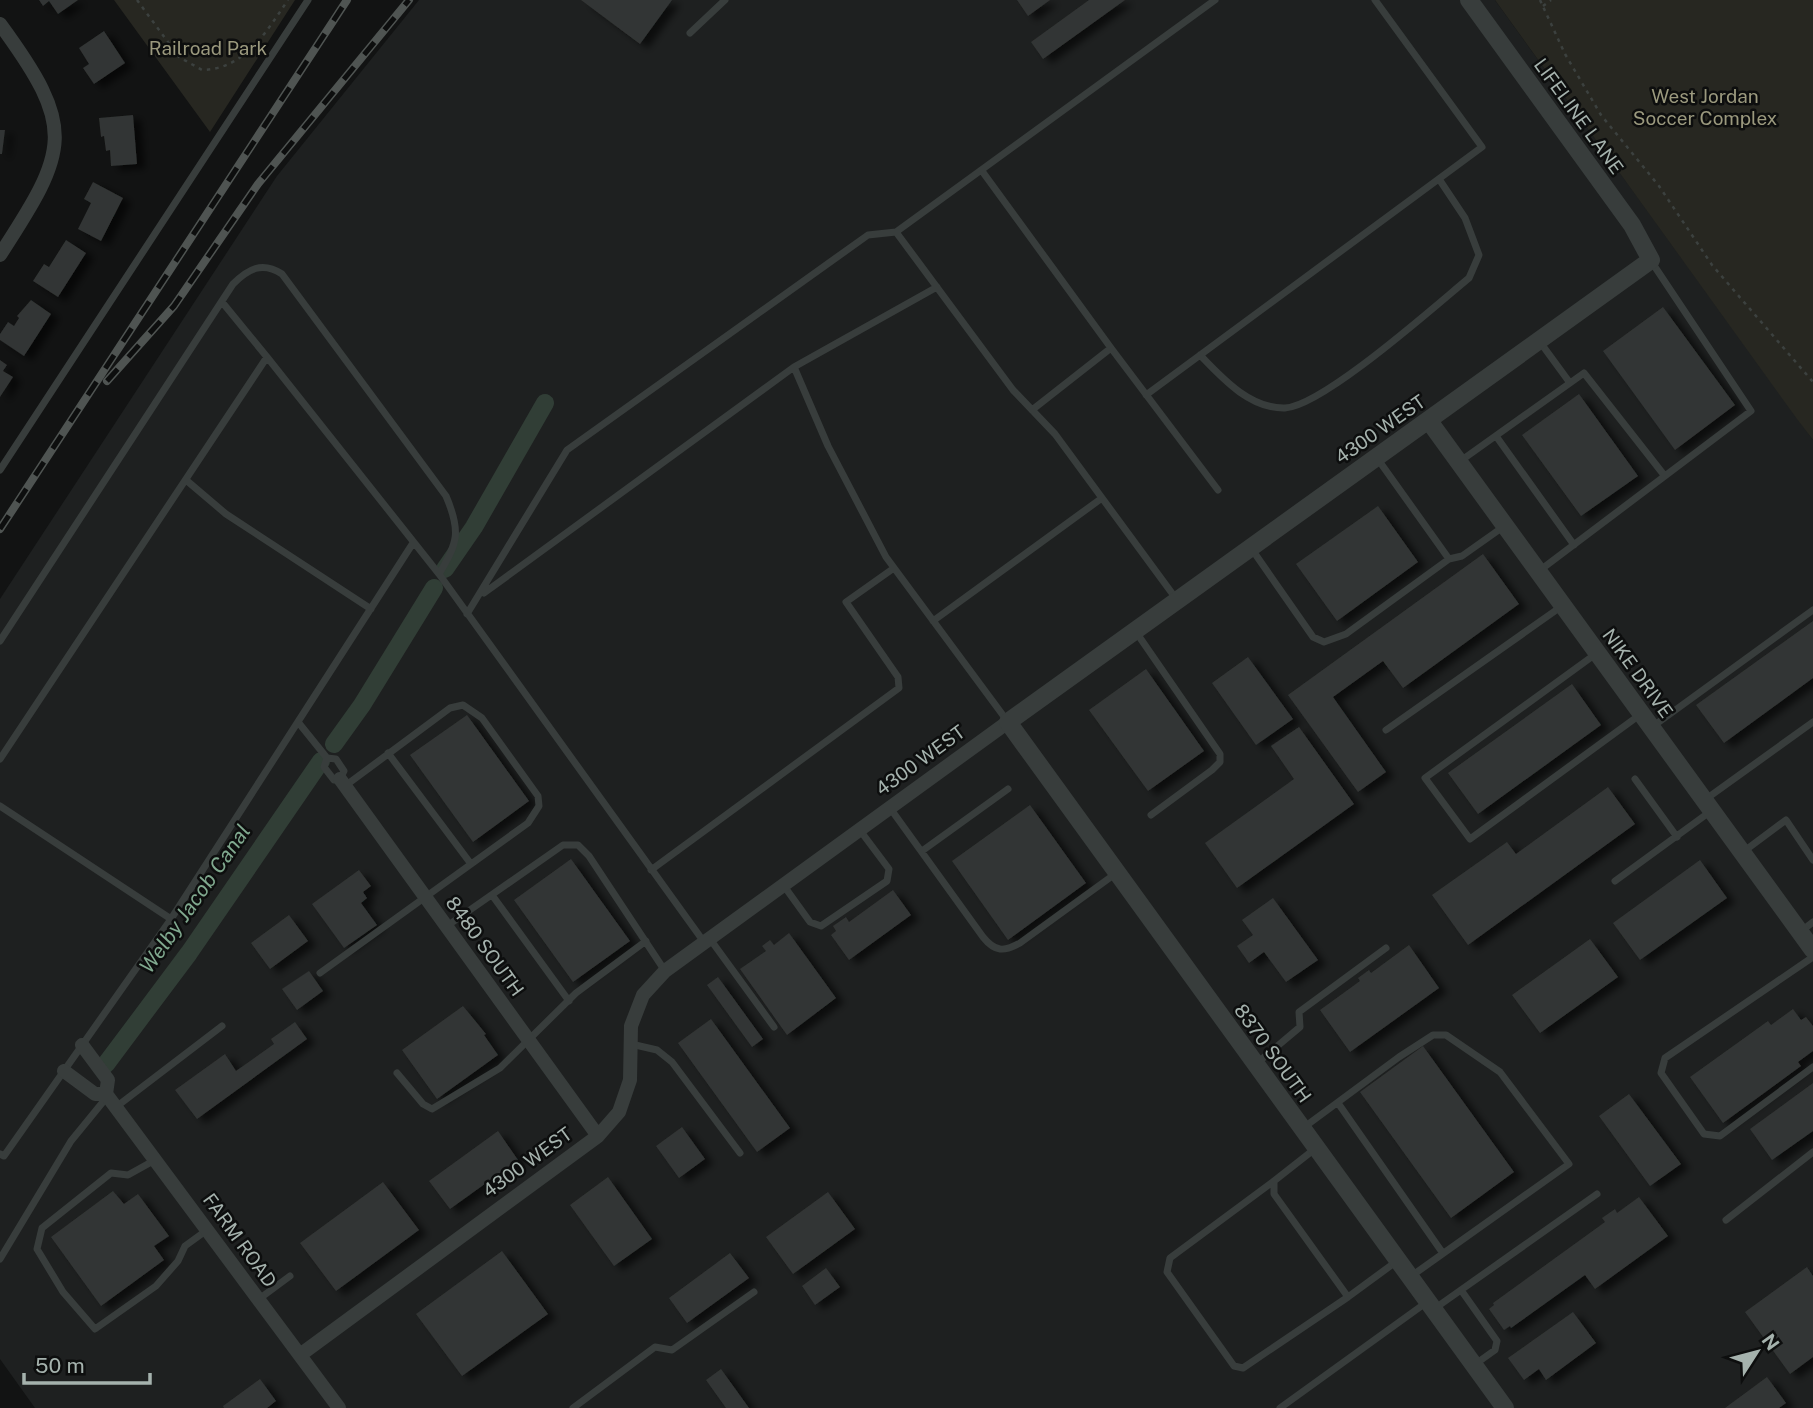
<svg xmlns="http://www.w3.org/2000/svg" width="1813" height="1408" viewBox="0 0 1813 1408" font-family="'Public Sans',sans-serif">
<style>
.built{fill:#1e2020}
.green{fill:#272721}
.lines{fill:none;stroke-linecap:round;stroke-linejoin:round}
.canal{stroke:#313e36;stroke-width:18}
.building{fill:#323534;filter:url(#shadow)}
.path{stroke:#3c413f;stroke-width:2.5;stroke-dasharray:3.5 5;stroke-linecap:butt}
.service{stroke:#383d3c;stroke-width:7}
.minor{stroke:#383d3c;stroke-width:14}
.tertiary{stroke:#383d3c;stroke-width:18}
.rail-casing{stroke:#4f5452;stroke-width:8}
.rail{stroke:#0d0e0e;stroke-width:5;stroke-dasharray:16;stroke-linecap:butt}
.labels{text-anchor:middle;stroke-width:5;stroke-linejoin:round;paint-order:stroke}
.park-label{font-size:19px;fill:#9b997e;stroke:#0d0e0e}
.street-label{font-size:19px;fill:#a5b2ad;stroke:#0d0e0e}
.water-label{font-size:21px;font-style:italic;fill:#80a98f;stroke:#0d0e0e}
</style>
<defs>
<filter id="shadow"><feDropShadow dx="8" dy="4.5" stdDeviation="3.5" flood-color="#0009"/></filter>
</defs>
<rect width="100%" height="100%" fill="#121313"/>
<path class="built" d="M419,0H1495L1813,440V1408H35L0,1359V599L277,176Z"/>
<path class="green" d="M114,0H295L210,132Z
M1495,0H1813V440L1797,419Z"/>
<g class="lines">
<path class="canal" d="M445,569L474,527L545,403
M334,744L362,705L434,588
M106,1064L189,953L321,761"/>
</g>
<path class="building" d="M39,0H78L58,14L49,1L43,6Z
M581,0H672L640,44Z
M1017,0H1050L1028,16Z
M1089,0H1125L1043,59L1031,42Z
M104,31L125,63L94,84L83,68L89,64L79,48Z
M133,115L137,164L111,166L110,150L106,151L104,136L101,137L99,118Z
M0,130H5L2,154H0Z
M93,182L123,198L101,241L78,229L91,203L84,199Z
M66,240L86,253L58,297L33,281L44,264L49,267Z
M31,300L51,314L24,356L0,340V334L8,322L14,326L19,318L17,316Z
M1663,307L1735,405L1675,450L1603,351Z
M0,360L7,365L3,371L13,377L0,397Z
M1579,394L1638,476L1581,516L1522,435Z
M1378,506L1418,562L1337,621L1296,564Z
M1483,554L1519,604L1403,688L1383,661L1333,697L1386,772L1358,792L1288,695Z
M1813,621V678L1724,743L1696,705Z
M1248,657L1293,719L1256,745L1212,683Z
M1146,669L1204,751L1148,791L1089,710Z
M1572,684L1601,725L1478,814L1448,773Z
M467,715L529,801L473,842L410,755Z
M1299,727L1354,804L1237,888L1205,843L1294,779L1271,746Z
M1608,787L1635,824L1468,945L1432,895L1507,842L1516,854Z
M1030,805L1086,883L1008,940L952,861Z
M571,859L630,941L573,982L514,900Z
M1700,860L1727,898L1640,960L1613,923Z
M359,870L371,886L363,892L367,898L361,903L377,925L344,948L312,904Z
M893,890L911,915L849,960L831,935L836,931L833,926L846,917L849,922Z
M1273,898L1318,960L1286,982L1264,952L1249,963L1237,946L1253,935L1242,920Z
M289,915L308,941L270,969L251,943Z
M789,933L836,998L787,1035L740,969L766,951L762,946L770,940L774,945Z
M1590,939L1618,977L1540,1033L1512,995Z
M1409,945L1439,988L1350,1052L1320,1010L1360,981L1358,978L1369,970L1371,973Z
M309,971L323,991L297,1010L282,989Z
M718,977L763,1039L752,1047L707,985Z
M463,1006L486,1034L484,1035L498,1055L437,1099L402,1050Z
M1793,1009L1801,1020L1806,1017L1813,1026V1051L1798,1062L1801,1066L1723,1123L1690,1077L1768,1021L1771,1025Z
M711,1019L790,1128L757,1152L678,1043Z
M295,1022L307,1039L197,1119L175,1090L225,1054L236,1071L274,1044L271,1039Z
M1423,1046L1514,1172L1451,1218L1360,1092Z
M1813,1083V1131L1772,1160L1750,1129Z
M1629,1094L1681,1164L1650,1186L1599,1116Z
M682,1127L705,1159L679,1178L656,1146Z
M498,1131L518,1160L450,1209L429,1181Z
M608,1177L652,1239L614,1266L570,1205Z
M383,1182L419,1230L336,1291L300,1243Z
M113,1191L124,1204L138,1194L169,1236L154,1246L164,1260L101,1306L51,1237Z
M828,1192L855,1229L793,1274L766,1237Z
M1639,1197L1668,1236L1595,1289L1585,1275L1511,1328L1510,1326L1504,1330L1489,1309L1494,1305L1493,1303L1605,1222L1602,1218L1615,1209L1617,1213Z
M502,1251L548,1314L462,1376L416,1314Z
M730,1253L749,1278L687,1323L669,1298Z
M1807,1267L1813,1276V1357L1790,1374L1745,1312Z
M826,1268L840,1287L815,1305L802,1286Z
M1573,1312L1596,1343L1546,1380L1539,1369L1524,1380L1508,1358Z
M721,1369L749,1408H726L706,1380Z
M1767,1377L1786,1403L1779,1408H1725Z
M260,1379L276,1401L267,1408H224L223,1406Z"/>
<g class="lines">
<path class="path" d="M137,0L179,57L202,70C245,69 266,32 288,0
M1540,0L1565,54L1601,115L1659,186L1712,265L1813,382
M1543,6L1551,0"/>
<path class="service" d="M690,33L725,0
M982,171L1111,348L1032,410
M896,232L1013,390L1055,434L1177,600
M937,287L794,367L828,446L886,557L1008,722
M1111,348L1218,490
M1200,355C1222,378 1250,409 1285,408C1323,406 1435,306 1469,278L1479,255L1465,218L1439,179
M267,357L439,574L704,942
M1570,383L1584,373L1664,475
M1146,395L1482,147L1375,0
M1496,436L1574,545
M1377,458L1449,559
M1459,462L1570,383L1540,342
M0,470L308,0
M186,480L226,514L371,609
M1251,548L1313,637L1324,642L1346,634L1449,559L1462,556L1503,527
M1539,571L1751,411L1651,261
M484,593L794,367
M467,614L567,450L868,235L896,232L1215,0
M933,621L1102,498
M1136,632L1220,754V762L1212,770L1151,815
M0,641L233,284C248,269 262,261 282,274L446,496C461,531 458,543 439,574
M1597,653L1425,778L1470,839L1641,714
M298,722L327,758L336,759L344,771L340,779L334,780L324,767L327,758
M1652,727L1813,610
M1386,730L1562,606
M388,753L471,864
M0,759L267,357L222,302
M1635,779L1677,837
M1706,799L1813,722
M0,806L171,919
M890,808L983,937C995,952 1004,952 1020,943L1115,874
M922,851L1008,789
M1743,852L1786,820L1813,860
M651,870L899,688L898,677L846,602L894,568
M1615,881L1711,811
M784,886L810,922L821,926L887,881L889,869L859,829
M492,895L569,1001
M447,926L563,845H578L589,856L665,971
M1800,932L1813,922
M710,939L774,1027
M1813,957L1665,1058L1661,1073L1704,1134L1720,1136L1813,1067
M320,973L528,823L539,806L538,796L482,718L463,705L450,708L345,786
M631,1044L657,1050L672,1062L740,1153
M1256,1064L1300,1027L1299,1012L1386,948
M397,1073L423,1104L432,1109L500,1068L576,993L646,941
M1338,1103L1442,1252
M116,1107L222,1026
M1303,1128L1399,1057L1433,1035H1446L1500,1072L1569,1164L1410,1277
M1316,1148L1274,1181V1194L1348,1297L1397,1261
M0,1154L4,1156L171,919L413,543
M155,1160L128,1175L111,1173L42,1228L37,1249L63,1292L95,1329L156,1286L178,1261L185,1246L207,1230
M1274,1181L1170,1258L1167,1272L1234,1366L1243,1368L1348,1297
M1726,1220L1813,1152
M0,1259L71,1141L107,1097
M1461,1290L1497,1341L1495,1350L1474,1365
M259,1299L290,1276
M1434,1309L1597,1194
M573,1408L655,1347L672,1350L754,1292
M1280,1408L1427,1302"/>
<path class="minor" d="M0,24C77,129 69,149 0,255
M340,779L598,1136
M64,1071L95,1094H106L108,1080L82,1045
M106,1094L339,1408
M300,1355L598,1136L619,1112L630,1080L631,1026L643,995L665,971L1008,722"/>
<path class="tertiary" d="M1469,0L1632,225L1651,260L1008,722L1505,1408
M1429,421L1813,950"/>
<g class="rail-casing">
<path id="rail" d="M107,381L174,306L258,184L409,0
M0,529L347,0"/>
</g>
<use href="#rail" class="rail"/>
</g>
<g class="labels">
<g class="park-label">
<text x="208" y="55">Railroad Park</text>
<text x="1705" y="103">West Jordan<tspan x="1705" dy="22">Soccer Complex</tspan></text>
</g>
<g class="street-label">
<text transform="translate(1579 116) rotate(54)" y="7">LIFELINE LANE</text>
<text transform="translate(1380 429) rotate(-35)" y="7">4300 WEST</text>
<text transform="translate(1638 673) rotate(54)" y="7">NIKE DRIVE</text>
<text transform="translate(920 760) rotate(-36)" y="7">4300 WEST</text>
<text transform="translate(485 946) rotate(54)" y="7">8480 SOUTH</text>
<text transform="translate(1273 1053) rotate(54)" y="7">8370 SOUTH</text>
<text transform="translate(527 1162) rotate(-36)" y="7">4300 WEST</text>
<text transform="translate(240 1240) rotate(54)" y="7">FARM ROAD</text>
</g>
<g class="water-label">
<text transform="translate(195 899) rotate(-55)" y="7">Welby Jacob Canal</text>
</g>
</g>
<g transform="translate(1757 1352) rotate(54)" stroke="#0d0e0e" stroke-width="5" paint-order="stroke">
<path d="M0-5L12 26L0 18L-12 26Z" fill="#a5b2ad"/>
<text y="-10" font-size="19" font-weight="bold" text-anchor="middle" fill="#a5b2ad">N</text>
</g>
<path d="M24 1373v10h126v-10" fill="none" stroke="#a5b2ad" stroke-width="3.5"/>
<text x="35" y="1373" font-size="21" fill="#a5b2ad" stroke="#0d0e0e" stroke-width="5" paint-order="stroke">50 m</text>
</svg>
